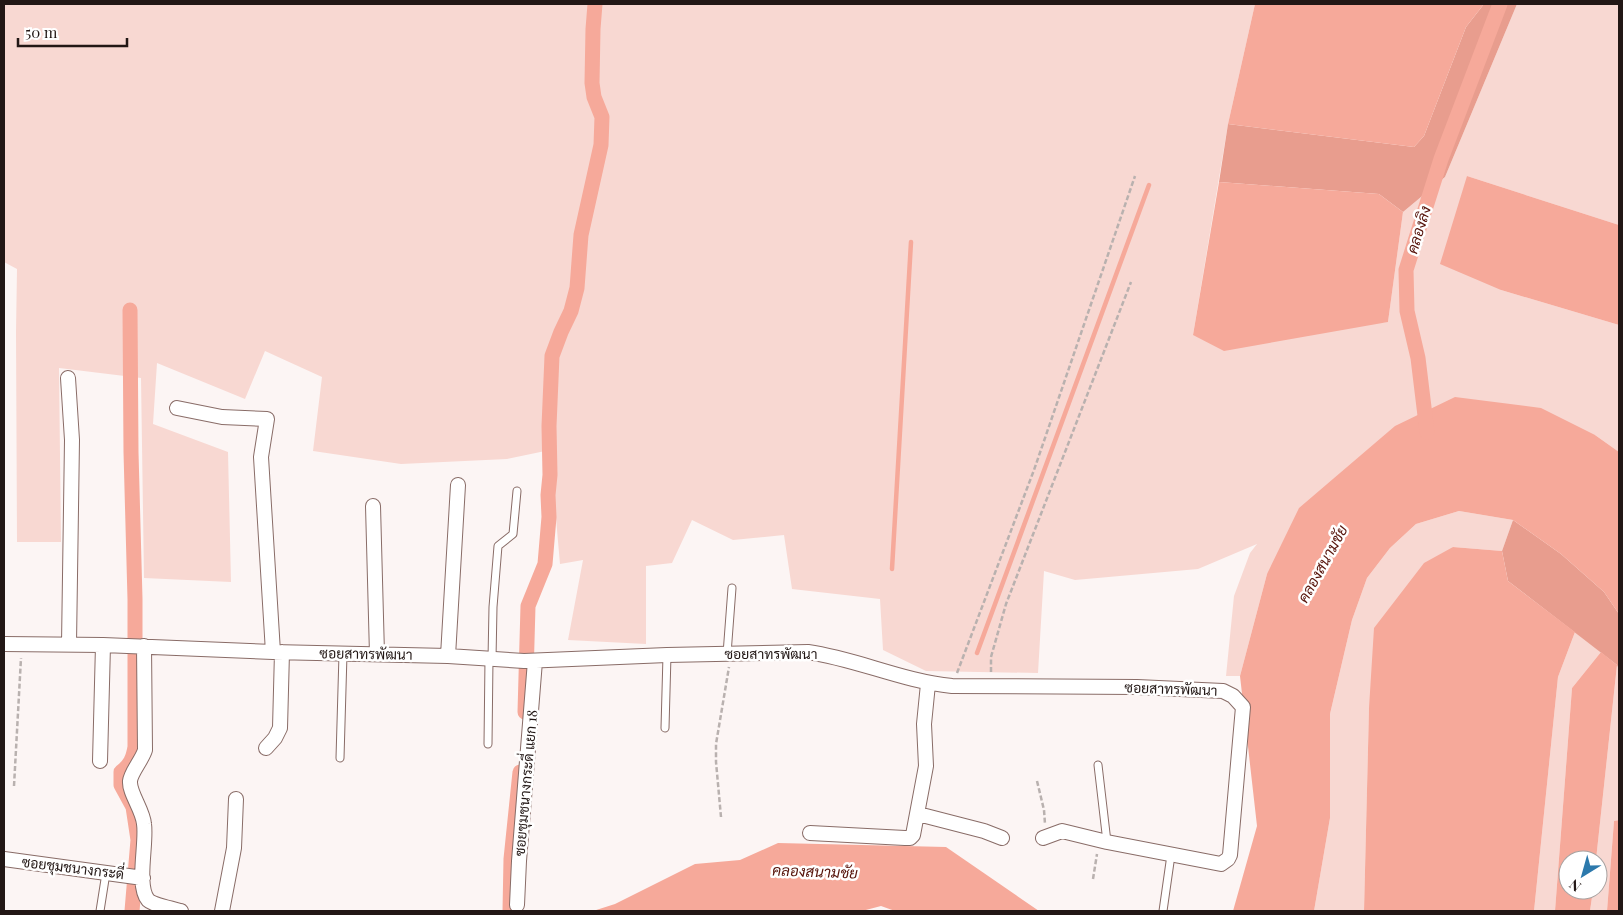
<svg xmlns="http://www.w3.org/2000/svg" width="1623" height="915" viewBox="0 0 1623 915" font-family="'Playfair Display',Sarabun,serif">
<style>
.green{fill:#f8d8d2}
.forest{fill:#e89d8e}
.water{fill:#f6a99a}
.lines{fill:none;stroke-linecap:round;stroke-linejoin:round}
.stream{stroke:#f6a99a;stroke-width:4.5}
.canal{stroke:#f6a99a;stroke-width:15}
.lane-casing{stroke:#896c67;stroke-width:9}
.street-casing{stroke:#896c67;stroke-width:16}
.path{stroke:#b9b1af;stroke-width:2.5;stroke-dasharray:5 2.5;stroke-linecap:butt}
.lane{stroke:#fff;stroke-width:7}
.street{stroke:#fff;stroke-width:14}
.labels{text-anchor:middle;stroke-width:5;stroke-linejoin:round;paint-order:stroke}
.street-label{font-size:14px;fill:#221715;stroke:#fff}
.water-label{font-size:15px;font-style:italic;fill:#56130a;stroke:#fff}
</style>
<rect width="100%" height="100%" fill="#fcf5f4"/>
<path class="green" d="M4,4H1255L1228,124L1193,335L1388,322L1403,212L1445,177L1517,4H1619V225L1467,176L1501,290L1619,325V452L1595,435L1267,574L1240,676H1226L1234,596L1250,553L1257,544L1198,569L1075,580L1044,571L1038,673L926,671L883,650L880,599L792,589L784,535L733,540L692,520L672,563L646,566V644L568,640L583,560L560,564L550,450L507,459L401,464L313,451L322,377L265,351L245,399L157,363L153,424L228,452L231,582L144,578L141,378L59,368L61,542H17L16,332L17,269L4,262Z
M1459,511L1513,520L1502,551L1453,547L1369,708L1364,911H1314L1330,818V714L1352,620L1367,578L1390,548L1416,524Z
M1575,632L1601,652L1572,688L1555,911H1534L1558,677Z
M1617,665L1619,670V820L1614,821L1607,911H1590L1593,890H1598V860H1596Z"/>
<path class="forest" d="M1484,4H1517L1445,177L1403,212L1379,194L1219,182L1228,124L1414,147L1424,136L1466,27Z
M1513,520L1561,554L1604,592L1619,614V670L1617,665L1508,581L1502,551Z"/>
<path class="water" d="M1255,4H1484L1466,27L1424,136L1414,147L1228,124Z
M1467,176L1619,225V325L1501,290L1440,264Z
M1219,182L1379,194L1403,212L1388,322L1224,351L1193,335Z
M1455,397L1541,408L1595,435L1619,452V614L1604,592L1561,554L1513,520L1459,511L1416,524L1390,548L1367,578L1352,620L1330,714V818L1314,911H1233L1257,826L1240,676L1267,574L1299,508L1395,426Z
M1453,547L1502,551L1508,581L1575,632L1558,677L1534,911H1364L1369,708L1374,628L1424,563Z
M1601,652L1617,665L1596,860H1568V890H1593L1590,911H1555L1572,688Z
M1619,820V911H1607L1614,821Z
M778,843L946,847L1039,911H895L881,906L862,911L822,910L812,911H593L615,904L695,864L740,860Z"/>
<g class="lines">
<path class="stream" d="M892,569L911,242
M977,653L1149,185"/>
<path class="canal" d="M130,310L131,452L135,599V747C133,759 130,765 121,772V785L133,807L138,840L132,911
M1427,432L1418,358L1407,311L1406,270L1441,159L1500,4
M525,712L528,606L545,564L549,517L548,495L550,475L549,426L552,356L561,332L571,311L577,288L581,235L601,145L602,117L594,97L592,83L593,29L595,4
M510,911L511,859L520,772"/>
<g class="lane-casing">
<path id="lane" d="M727,654L732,588
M492,659L493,607L498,546L513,534L517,491
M665,728L667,655
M488,744L489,659
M340,758L343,654
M1098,765L1107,842
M100,911L106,873
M1163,911L1171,855"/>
</g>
<g class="street-casing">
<path id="street" d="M68,378L72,440L69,644
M177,408L222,417L267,419L261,457L273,652
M373,506L377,654
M4,644L103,645L273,652L448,656L524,661L667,655L808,652C857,659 902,681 952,686L1137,687L1223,691L1233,696L1243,707L1230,855L1228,859L1221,864L1107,842L1062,831L1043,838
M144,646L145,750C142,760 131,772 130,781C129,793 143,810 144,824C147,843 136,885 148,900C153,905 173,909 181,911
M448,656L458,485
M266,748L275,738L280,728L282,652
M100,761L103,645
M918,814L984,831L1002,838
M810,833L905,838H910L913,835L926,766L924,724L928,684
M4,859L143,878
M517,905L519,861L535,661
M222,911L234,848L236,799"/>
</g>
<path class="path" d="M991,672V657L1006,604L1131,282
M957,673L1034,470L1135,176
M1037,781L1044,810L1045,824
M14,786L21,658
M721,817L716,762V744L729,667
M1093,879L1097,854"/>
<use href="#lane" class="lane"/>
<use href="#street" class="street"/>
</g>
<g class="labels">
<g class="street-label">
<text transform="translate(366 654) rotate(1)" y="5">ซอยสาทรพัฒนา</text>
<text x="771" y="659">ซอยสาทรพัฒนา</text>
<text transform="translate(1171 689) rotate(2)" y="5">ซอยสาทรพัฒนา</text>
<text transform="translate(526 783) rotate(-85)" y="5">ซอยชุมชนางกระดี่ แยก 18</text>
<text transform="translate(73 868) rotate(7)" y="5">ซอยชุมชนางกระดี่</text>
</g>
<g class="water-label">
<text transform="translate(1419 230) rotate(-73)" y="5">คลองลิง</text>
<text transform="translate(1323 564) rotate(-61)" y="5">คลองสนามชัย</text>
<text transform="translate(815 872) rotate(2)" y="5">คลองสนามชัย</text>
</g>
</g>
<rect width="1623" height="915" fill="none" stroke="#221715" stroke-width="10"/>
<g transform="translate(1583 875) rotate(217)"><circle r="24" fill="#ffffff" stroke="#a7a2a1"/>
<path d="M0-4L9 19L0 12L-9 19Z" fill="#2c79ac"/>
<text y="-8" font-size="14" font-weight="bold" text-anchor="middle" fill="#221715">N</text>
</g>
<path d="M18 38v8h109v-8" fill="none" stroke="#221715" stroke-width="2.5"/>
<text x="25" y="38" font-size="15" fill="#221715" stroke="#ffffff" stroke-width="4" paint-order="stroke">50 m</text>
</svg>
